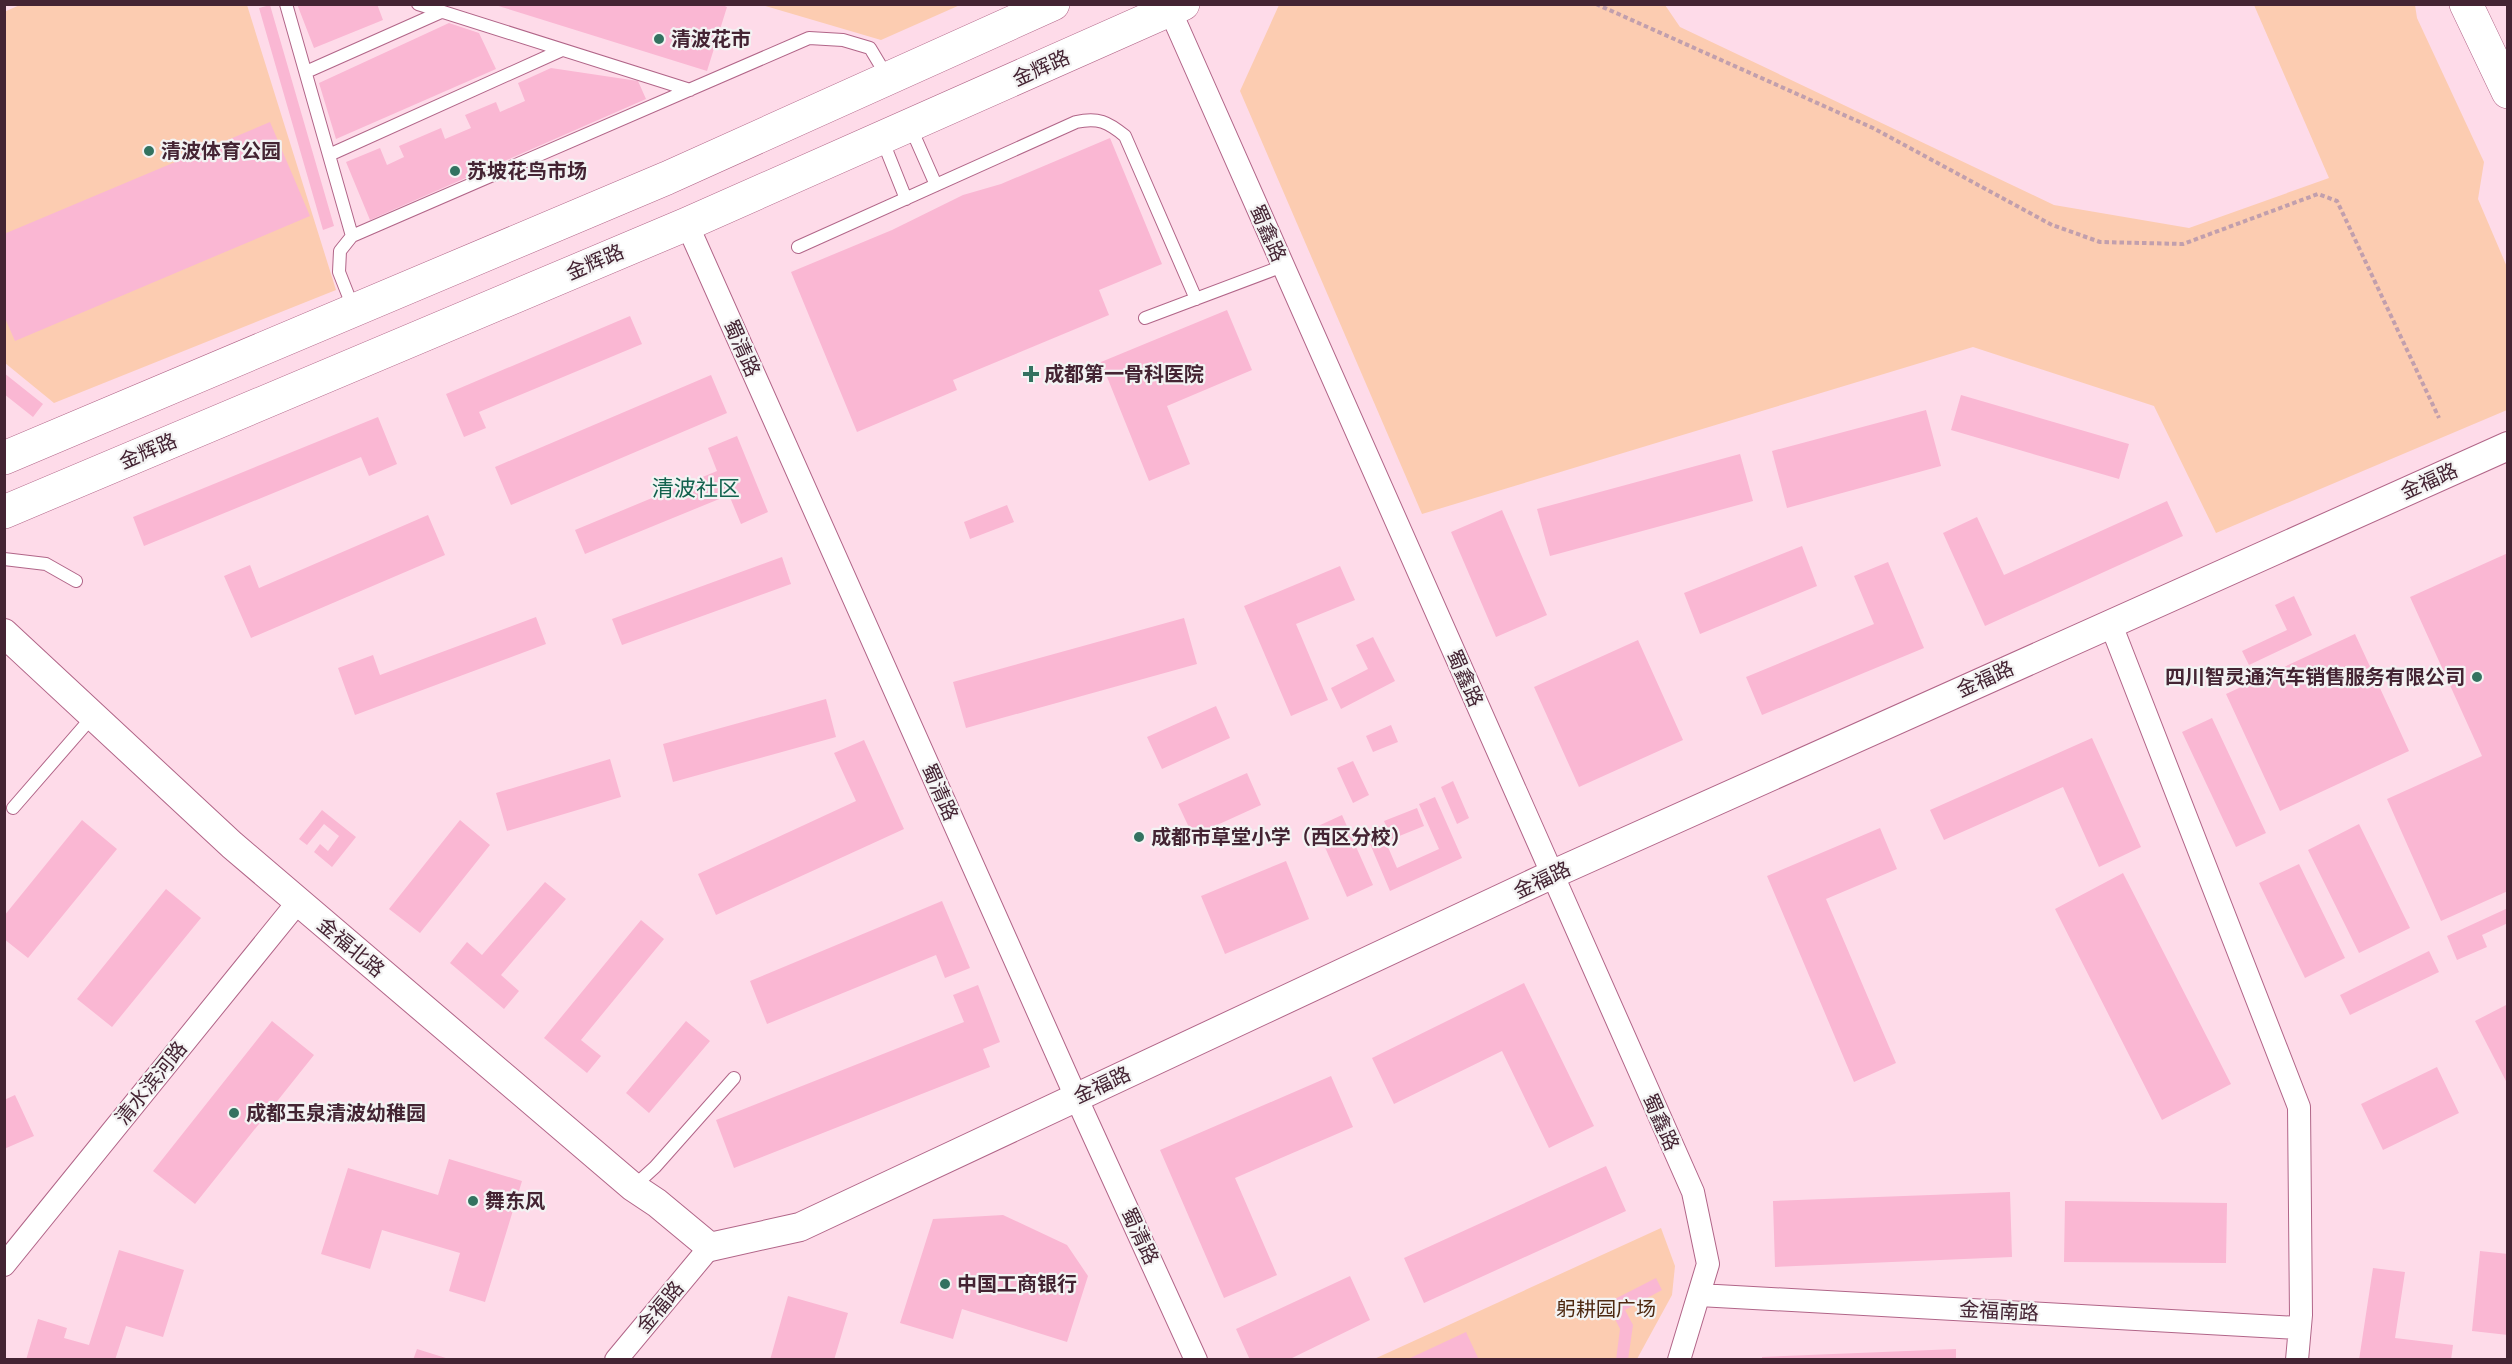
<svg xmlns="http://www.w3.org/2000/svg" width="2512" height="1364" viewBox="0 0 2512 1364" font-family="'Exo 2','Noto Sans SC',sans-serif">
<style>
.green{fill:#fcccb1}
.building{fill:#fab7d3}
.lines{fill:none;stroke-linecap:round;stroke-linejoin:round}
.service-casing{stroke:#b16588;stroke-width:14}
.minor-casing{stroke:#b16588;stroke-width:24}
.tertiary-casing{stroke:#b16588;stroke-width:30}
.secondary-casing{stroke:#b16588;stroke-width:34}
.primary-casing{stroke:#b16588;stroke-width:34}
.path{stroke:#c19fad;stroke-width:4;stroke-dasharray:4.5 3;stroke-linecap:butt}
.service{stroke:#fff;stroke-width:12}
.minor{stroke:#fff;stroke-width:22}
.tertiary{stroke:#fff;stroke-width:28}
.secondary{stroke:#fff;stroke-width:33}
.primary{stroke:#fff;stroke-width:33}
.poi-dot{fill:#337260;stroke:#f3f3f3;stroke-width:2}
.labels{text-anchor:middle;stroke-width:4.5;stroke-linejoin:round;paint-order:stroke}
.poi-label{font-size:20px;font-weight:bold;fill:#442433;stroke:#f3f3f3;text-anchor:start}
.street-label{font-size:20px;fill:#442433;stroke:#f3f3f3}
.park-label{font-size:20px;fill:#4e2911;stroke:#f3f3f3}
.quarter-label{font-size:22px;fill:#12624e;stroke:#f3f3f3}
</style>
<rect width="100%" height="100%" fill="#fedbe9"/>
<path class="green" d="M22,4L247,5L336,290L54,403L5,363L4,12Z
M762,5L960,4V5L881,40Z
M1279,5H1665L1680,27L2054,205L2189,228L2329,178L2254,5H2415L2417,18L2484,162L2478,199L2507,267V410L2216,533L2154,406L1973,347L1422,514L1240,91Z
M1661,1228L1675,1266L1672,1295L1637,1359L1372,1360Z"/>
<path class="building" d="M297,4H377L383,20L314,48Z
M492,4H720L727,7L707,71Z
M270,5L334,226L323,230L259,8Z
M449,23L479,33L496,69L336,139L319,83Z
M551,68L638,81L646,99L370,220L346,162L380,148L387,165L404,157L399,146L441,128L445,139L471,128L465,115L496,102L500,112L525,101L518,83Z
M270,122L310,216L15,341L4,316V234Z
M1110,138L1162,264L1099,290L1109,315L953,380L957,390L857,432L791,272L892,230L963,195L1001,184Z
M1227,310L1252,370L1167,406L1190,464L1149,481L1101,362Z
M630,316L642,344L479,412L486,428L464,437L446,394Z
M4,373L43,404L33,417L4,394Z
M711,375L727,413L511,505L495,467Z
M1961,395L2129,444L2119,479L1951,430Z
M1926,410L1941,466L1787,508L1772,451Z
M378,417L397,464L369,476L361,457L144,546L133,517Z
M737,436L768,512L741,524L729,495L585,554L575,530L717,471L708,448Z
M1740,454L1753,501L1550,556L1537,509Z
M2167,501L2183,536L1985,626L1943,533L1977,517L2004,575Z
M1007,505L1014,522L970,539L964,522Z
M1502,510L1547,615L1496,637L1451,532Z
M428,515L445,555L251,638L224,576L250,565L259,588Z
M1802,546L1817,586L1700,634L1684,593Z
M2508,553V891L2441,921L2387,799L2482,756L2410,597Z
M782,557L791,584L622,645L612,619Z
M1888,562L1924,648L1762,715L1746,677L1874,624L1854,576Z
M1340,566L1355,600L1296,624L1328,700L1291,716L1244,606Z
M2294,596L2312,635L2249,665L2242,651L2287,630L2275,605Z
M536,617L546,644L355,715L338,668L373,655L380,675Z
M1184,618L1197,664L966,728L953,682Z
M2355,634L2409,751L2280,811L2226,694Z
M1373,637L1395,681L1341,709L1331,688L1368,669L1356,645Z
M1638,640L1683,740L1579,787L1534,687Z
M826,699L836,737L673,782L663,744Z
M1216,706L1230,738L1162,769L1147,737Z
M2212,718L2266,833L2236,847L2182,732Z
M1391,725L1398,742L1373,752L1366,736Z
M2092,738L2141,847L2099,867L2063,787L1944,840L1930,810Z
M864,740L904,829L716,915L698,874L856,801L834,753Z
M610,759L621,797L507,831L496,793Z
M1353,761L1369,795L1353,803L1337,768Z
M1247,773L1261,805L1193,836L1178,804Z
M1453,781L1469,818L1457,824L1441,787Z
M1435,797L1462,858L1390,891L1365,832L1379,826L1397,868L1439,849L1419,804Z
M1417,808L1424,826L1392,839L1384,821Z
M322,810L356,837L332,867L314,852L320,844L328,851L339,836L324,824L307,845L299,839Z
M1342,815L1373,885L1347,897L1316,827Z
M82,820L117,849L28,958L4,939V916Z
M460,820L490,845L420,933L389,909Z
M2359,824L2410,928L2359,953L2308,850Z
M1880,828L1897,869L1826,899L1896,1063L1854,1082L1767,876Z
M1286,861L1309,919L1225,954L1201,896Z
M2299,864L2345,958L2305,978L2259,883Z
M2123,873L2231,1084L2162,1120L2055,909Z
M545,882L566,899L501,975L519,991L504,1009L450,963L467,942L482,955Z
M166,889L201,918L112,1027L77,999Z
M942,901L970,968L945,978L936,955L767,1024L750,981Z
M2508,908V923L2482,935L2487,947L2457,960L2447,936Z
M641,920L664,939L581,1040L601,1056L587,1073L544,1038Z
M2429,951L2439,972L2350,1015L2340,995Z
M1524,983L1594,1126L1549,1148L1502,1051L1394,1104L1372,1058Z
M978,985L1000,1042L983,1049L990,1067L734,1168L716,1120L964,1022L953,995Z
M2508,1004V1085L2475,1021Z
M272,1021L314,1055L195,1204L153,1171Z
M686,1021L710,1041L649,1113L626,1093Z
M2437,1067L2459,1113L2383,1150L2361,1104Z
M1331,1076L1353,1127L1235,1178L1277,1275L1224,1298L1160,1150Z
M15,1095L34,1136L4,1149V1100Z
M449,1159L522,1181L485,1302L449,1291L460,1253L382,1230L370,1269L321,1254L348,1168L438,1195Z
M1606,1166L1626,1211L1424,1303L1404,1258Z
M2010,1192L2012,1257L1775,1267L1773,1201Z
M2065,1201L2227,1203L2226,1263L2064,1262Z
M1003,1215L1067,1245L1088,1276L1067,1342L962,1309L953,1339L900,1323L933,1219Z
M119,1250L184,1270L163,1337L126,1326L115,1360H26L38,1319L67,1328L64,1338L89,1345Z
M2480,1251L2508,1254V1335L2472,1331Z
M2373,1268L2405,1272L2395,1338L2453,1345L2451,1360H2359Z
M1350,1276L1370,1320L1288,1360H1250L1236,1329Z
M1656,1278L1662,1290L1625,1310L1633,1325L1628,1360H1616L1620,1329L1607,1303Z
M788,1296L848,1313L834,1360H770Z
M1466,1332L1479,1360H1406Z
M417,1349L449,1359V1360H413Z
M1956,1349V1360H1762V1357Z"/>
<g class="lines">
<g class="service-casing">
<path id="service" d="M286,4L352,236
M418,4L690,90
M306,72L441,12
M910,126L936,185
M882,139L906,199
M329,155L562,50
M798,247L1076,122C1098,117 1108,122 1125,136L1196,299
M354,310L339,272L340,251L352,236L809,38L843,40L870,48L888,78
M1145,318L1283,266
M4,559L46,564L76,581
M13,808L93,716
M633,1187L655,1167L734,1078"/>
</g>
<g class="minor-casing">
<path id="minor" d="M1170,10L1693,1192L1708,1264L1679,1360
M687,224L1076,1097L1196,1360
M2110,622L2299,1107L2301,1315L2297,1360
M4,1265L298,902
M1699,1295L2299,1328
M616,1360L710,1247"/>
</g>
<g class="tertiary-casing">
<path id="tertiary" d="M4,633L232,845L633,1187L657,1203L710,1247L800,1227L1551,875L2508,446"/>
</g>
<g class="secondary-casing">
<path id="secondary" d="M2466,4L2508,92"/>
</g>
<g class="primary-casing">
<path id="primary" d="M4,458L667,178L1053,4
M4,512L687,224L1183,4"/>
</g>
<path class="path" d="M1596,4L1873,128L2052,225L2100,242L2183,244L2318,194L2337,201L2439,418"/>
<use href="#service" class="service"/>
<use href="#minor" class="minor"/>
<use href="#tertiary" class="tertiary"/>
<use href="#secondary" class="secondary"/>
<use href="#primary" class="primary"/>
</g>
<g class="poi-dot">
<circle cx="659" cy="39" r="6"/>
<circle cx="149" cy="151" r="6"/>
<circle cx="455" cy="171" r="6"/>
<path d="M1028 365h6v6h6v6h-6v6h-6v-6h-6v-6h6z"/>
<circle cx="2477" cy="677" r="6"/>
<circle cx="1139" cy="837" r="6"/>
<circle cx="234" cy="1113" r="6"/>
<circle cx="473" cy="1201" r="6"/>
<circle cx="945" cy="1284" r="6"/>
</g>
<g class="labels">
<g class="poi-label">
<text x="671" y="46">清波花市</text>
<text x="161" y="158">清波体育公园</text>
<text x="467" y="178">苏坡花鸟市场</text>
<text x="1044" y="381">成都第一骨科医院</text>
<text x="2465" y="684" text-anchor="end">四川智灵通汽车销售服务有限公司</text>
<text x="1151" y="844">成都市草堂小学（西区分校）</text>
<text x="246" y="1120">成都玉泉清波幼稚园</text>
<text x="485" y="1208">舞东风</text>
<text x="957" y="1291">中国工商银行</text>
</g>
<g class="street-label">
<text transform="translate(1041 68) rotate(-24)" y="7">金辉路</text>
<text transform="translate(1268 233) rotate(66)" y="7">蜀鑫路</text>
<text transform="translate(595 262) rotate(-23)" y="7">金辉路</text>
<text transform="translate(742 348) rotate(66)" y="7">蜀清路</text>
<text transform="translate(148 451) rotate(-23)" y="7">金辉路</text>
<text transform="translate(2429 481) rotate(-24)" y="7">金福路</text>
<text transform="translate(1465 678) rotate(66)" y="7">蜀鑫路</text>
<text transform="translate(1985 679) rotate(-24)" y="7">金福路</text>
<text transform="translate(940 792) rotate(66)" y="7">蜀清路</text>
<text transform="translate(1542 880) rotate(-25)" y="7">金福路</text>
<text transform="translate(351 947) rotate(40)" y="7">金福北路</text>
<text transform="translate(151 1083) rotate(-51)" y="7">清水滨河路</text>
<text transform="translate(1102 1085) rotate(-25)" y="7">金福路</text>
<text transform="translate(1661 1122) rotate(66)" y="7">蜀鑫路</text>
<text transform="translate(1140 1236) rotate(65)" y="7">蜀清路</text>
<text transform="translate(660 1307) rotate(-50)" y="7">金福路</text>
<text transform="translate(1999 1311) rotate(3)" y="7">金福南路</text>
</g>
<g class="park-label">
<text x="1606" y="1316">躬耕园广场</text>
</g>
<g class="quarter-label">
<text x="696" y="496">清波社区</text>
</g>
</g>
<rect width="2512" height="1364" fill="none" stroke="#442433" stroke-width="12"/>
</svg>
